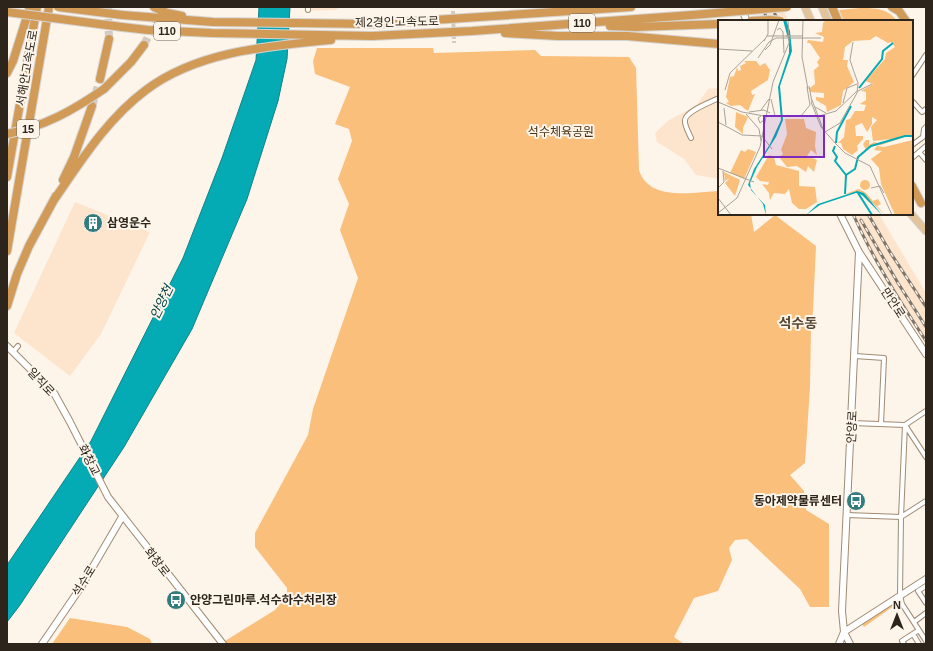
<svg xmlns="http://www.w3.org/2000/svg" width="933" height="651" viewBox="0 0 933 651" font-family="Arial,'Noto Sans KR',sans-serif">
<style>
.built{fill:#fce5cc}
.green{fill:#f9bf7b}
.water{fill:#04abb4;stroke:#108386}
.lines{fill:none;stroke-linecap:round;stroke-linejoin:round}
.street-tunnel{stroke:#d3cbc1;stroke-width:4;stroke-dasharray:4 2;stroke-linecap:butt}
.highway-tunnel{stroke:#d3cbc1;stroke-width:8;stroke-dasharray:8 4;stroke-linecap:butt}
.street-casing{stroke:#a08b73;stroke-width:6}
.secondary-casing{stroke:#a08b73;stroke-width:8}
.primary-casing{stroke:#d5d3d1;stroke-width:9}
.highway-casing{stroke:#d5d3d1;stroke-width:10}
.street{stroke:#fff;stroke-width:4}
.secondary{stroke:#fff;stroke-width:6}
.primary{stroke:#e3c39a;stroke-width:7}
.highway{stroke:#d19b57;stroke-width:8}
.rail-casing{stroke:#7d746a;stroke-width:3}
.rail{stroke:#fdf4ea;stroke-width:1.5;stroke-dasharray:4.5;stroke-linecap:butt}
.highway-bridge-casing{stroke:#d5d3d1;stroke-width:10;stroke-linecap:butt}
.highway-bridge{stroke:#d19b57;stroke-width:8}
.labels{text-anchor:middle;stroke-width:4;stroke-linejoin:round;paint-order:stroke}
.shield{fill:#fdf4ea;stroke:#6b6359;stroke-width:1}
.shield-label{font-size:11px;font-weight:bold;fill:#2d251b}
.street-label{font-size:12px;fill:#2d251b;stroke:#fdf4ea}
.park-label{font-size:12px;fill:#4a3212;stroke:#fdf4ea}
.poi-label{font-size:12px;font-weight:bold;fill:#2d251b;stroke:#fdf4ea;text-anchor:start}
.water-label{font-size:13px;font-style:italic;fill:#024245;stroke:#fdf4ea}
.quarter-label{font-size:14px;font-weight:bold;fill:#584630;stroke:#fdf4ea}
.inset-river{fill:none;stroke:#04abb4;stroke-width:2}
.inset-road{fill:none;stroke:#aaa197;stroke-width:1}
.view{fill:#7b2cbf;fill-opacity:0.15;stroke:#7b2cbf;stroke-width:2}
.inset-edge{fill:none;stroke:#2d251b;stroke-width:2}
</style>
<rect width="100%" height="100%" fill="#fdf4ea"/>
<path class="built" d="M304,7H342L335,10L304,11Z
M759,7H782L788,21H765Z
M719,88V179L696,175L684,159L657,142L655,133L669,120L696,106L708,89Z
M75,202L150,232L101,334L70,376L14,333Z
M852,214H879L926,293V344L866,246Z"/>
<path class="green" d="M860,8C874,8 888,8 897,21H844L839,10Z
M317,48H433L434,53L535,50L541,56L629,57L636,68L639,170C649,202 693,192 719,191V214H751L754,232L775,215L816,246L813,311L811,328L810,387L805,463L790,475L804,491L806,510L829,524V607H810L800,589L747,539L735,540L729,548L732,560L718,591L694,598L674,637L684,644H227L225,641L275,610L287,596V588L255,547V533L308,435L313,409L358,278L340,230L349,204L338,179L352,141L349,129L335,124L350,87L315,74L313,61Z
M895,599L898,603L864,627L861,623Z
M70,618L127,627L150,639L152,644H52Z"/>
<path class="water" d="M259,7H290L287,59L278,101L247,199L192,329L124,447L20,605L7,622V565L91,441L183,258L222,158L256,60Z"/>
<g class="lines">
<path class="street-tunnel" d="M453,11L454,43"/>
<path class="highway-tunnel" d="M108,7L109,39
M144,45L160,12
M92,106L100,79"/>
<g class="street-casing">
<path id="street" d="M308,10V7
M912,76L926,55
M912,101L922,112L926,109
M691,138C689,133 684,125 685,120C686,111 711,102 719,98
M912,145L923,137L924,129L926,127
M919,152L926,160
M912,158L926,146
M13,352L18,346
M855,356L884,358L881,424
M852,423L905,425L926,411
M905,425L901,517L900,596L902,604L926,641
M905,425L926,457
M847,515L901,517L926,501
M926,586L918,591L926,603
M914,622L926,613
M913,634L919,644
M904,644L902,641L919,630"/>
</g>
<g class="secondary-casing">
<path id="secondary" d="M741,8L747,21
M840,214L859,252L842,611L844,632L850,644
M859,252L926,354
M7,346L54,393L70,422L108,497L223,644
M42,644L81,587L122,517
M839,644L844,632L926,579"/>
</g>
<g class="primary-casing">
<path id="primary" d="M805,7L811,21
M822,7L828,21
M911,214L926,231"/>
</g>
<g class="highway-casing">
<path id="highway" d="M154,7L167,13L182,16
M832,7L838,21
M892,7L899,11L906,21
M122,15L213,22L373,24L631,7
M610,26L636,27L719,24
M122,27L148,30L212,33L372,36L472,31L692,15
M505,33L558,36H627L719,44
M7,73L13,61L30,7
M100,79L109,39
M104,89L131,62L144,45
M7,177L37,7
M63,180L74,157L92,106
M912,186L921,203
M54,200C81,161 107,119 146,90C198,51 269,46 331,40
M7,251L49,7
M7,306L17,274L29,246L56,196"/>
</g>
<use href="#street" class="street"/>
<use href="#secondary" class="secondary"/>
<use href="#primary" class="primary"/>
<use href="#highway" class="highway"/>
<g class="rail-casing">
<path id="rail" d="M762,7L768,21
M772,7L778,21
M853,214C873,259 899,300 926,341
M868,214L890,252L926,307
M861,220L898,283L926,327"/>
</g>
<use href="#rail" class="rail"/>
<g class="highway-bridge-casing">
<path id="highway-bridge" d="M58,7L122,15
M7,12L122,27
M692,15L787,7
M751,21L770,20L780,21
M7,134C45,126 72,111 104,89"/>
</g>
<use href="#highway-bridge" class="highway-bridge"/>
</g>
<defs>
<g id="building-disc" transform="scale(1)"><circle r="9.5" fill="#327b7f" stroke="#fdf4ea"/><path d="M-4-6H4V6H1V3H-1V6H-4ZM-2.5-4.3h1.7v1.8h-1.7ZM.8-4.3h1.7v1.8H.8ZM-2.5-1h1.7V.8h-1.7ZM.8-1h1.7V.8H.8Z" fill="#fff"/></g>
<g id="bus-disc" transform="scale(1)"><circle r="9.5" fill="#327b7f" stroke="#fdf4ea"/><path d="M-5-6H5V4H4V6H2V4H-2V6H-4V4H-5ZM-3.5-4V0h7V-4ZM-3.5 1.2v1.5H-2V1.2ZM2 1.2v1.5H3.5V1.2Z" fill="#fff"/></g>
</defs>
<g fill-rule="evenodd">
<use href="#building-disc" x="93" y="223"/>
<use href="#bus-disc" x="856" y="501"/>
<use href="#bus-disc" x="176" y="600"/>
</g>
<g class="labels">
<g class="shield">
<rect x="569" y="14" width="26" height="18" rx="3"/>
<rect x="154" y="22" width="26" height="18" rx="3"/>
<rect x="17" y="120" width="22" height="18" rx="3"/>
</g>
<g class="shield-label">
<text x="582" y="27">110</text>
<text x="167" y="35">110</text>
<text x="28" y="133">15</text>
</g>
<g class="street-label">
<text transform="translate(397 22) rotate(-1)" y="4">제2경인고속도로</text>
<text transform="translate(27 68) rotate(-80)" y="4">서해안고속도로</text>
<text transform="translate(893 303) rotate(57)" y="4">만안로</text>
<text transform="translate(41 382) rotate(47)" y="4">일직로</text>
<text transform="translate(852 427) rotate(-87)" y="4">안양로</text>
<text transform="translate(89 460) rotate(63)" y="4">화창교</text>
<text transform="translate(157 562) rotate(52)" y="4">화창로</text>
<text transform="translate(84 581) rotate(-58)" y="4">석수로</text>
</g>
<g class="park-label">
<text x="561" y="136">석수체육공원</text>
</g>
<g class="poi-label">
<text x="107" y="227">삼영운수</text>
<text x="842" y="505" text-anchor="end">동아제약물류센터</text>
<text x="190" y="604">안양그린마루.석수하수처리장</text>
</g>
<g class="water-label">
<text transform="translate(161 302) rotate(-64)" y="5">안양천</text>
</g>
<g class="quarter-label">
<text x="798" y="328">석수동</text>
</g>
</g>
<g transform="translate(718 20)">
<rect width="195" height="195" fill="#fdf4ea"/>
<path d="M108,0H195V117L189,116L163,125L153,126L148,130L145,124L148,120H151V125L156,122L163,124L173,119L155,121L153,107L159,100L154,97V104L149,112L144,103L137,106L138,116H145V119L139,126L140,130L134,135L125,129L123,123H120L126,117L128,100L132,99L137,91H146L148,85L142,84L148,80V72L143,71L155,64L147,61L167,39L168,33L177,27L173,22L170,23L158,16L152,20L135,21L127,27L125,40H130L129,46L136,62L125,71L123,85L109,92L108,86L98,80V77L106,78V73L92,72V68L97,64L96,50L101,46L99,42L102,38L92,23H89L90,20L105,22L106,17L97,13L104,12L105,3ZM26,41H38L42,46L47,43L52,50L50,60L33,71L34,75L37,74L30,91L22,85L13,86L8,83L11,82L8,77L12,57L16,56L19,47L20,51L23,50L22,46L28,43ZM18,92L30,97L25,108V114L17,107ZM67,99H86L88,108L98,112L97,126L99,135L93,130L89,136L99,140L96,152L90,146L88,152L79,146L69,147L61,137L65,134L63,130L69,114ZM195,120V195H177L163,164L161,148L153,139L164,131L156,130L159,126L166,127ZM30,129L38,132L26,159L12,153L23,130L27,132ZM51,135L56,137L58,145L81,151V166L97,167L99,182L88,189H81L74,183L71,169L67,174L56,173L52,180L51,173L44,164L50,165L51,162L42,161L38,157ZM6,152L22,160L17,176L7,163L12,158L7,161ZM142 165a5 5 0 1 1 10 0a5 5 0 1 1-10 0ZM141,169L148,173L155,181L160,179L163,184L159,186L167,195L143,172L127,174Z" fill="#f9bf7b"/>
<path d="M65,0H68L72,11L74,31L62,66L65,100L58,117L39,147L32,163L33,170L47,185L48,195L45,184L30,165L36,149L52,124L63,100L60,67L71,33V22ZM139,171L146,173L164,195L144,175L138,173L102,185L88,195L100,184Z" fill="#04abb4"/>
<path class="inset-river" d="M141,68L164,39L165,31L175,23M118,123L119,112L133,86M117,126L115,131L119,137L117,141L128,155M140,173L154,195M127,174L128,155L137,149L140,137L153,126L187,116H195"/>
<path class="inset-road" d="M85,0L84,37L90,69M59,10L62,8L65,12L66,33M49,16H68M72,16H68H85M46,21L50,14V0M135,22L132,40L136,52M0,29L34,31M47,30L52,25L61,0M40,38L51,22L58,18H103M91,66L94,82M7,70L12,53L47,19M53,79L57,96M94,80L105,109M0,82L24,92L46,96H101L118,91L138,72L154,64M93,82L103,107L118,124L127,133L152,146L174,195M125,83L129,68L139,64M97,87L108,93M6,88L8,105M43,90L51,79M31,92L46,90L52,93M28,94L41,109L43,121M43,96L40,98L42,103L47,99M83,96L92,85L89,67M0,102L15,110M15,110L24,115L44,116L54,129M107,112L122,103L139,73L140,63L136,52M0,148L36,162M0,168L6,162L5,151M153,168L162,166L166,173M0,178L13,195M0,193L19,178L42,127L55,62L71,23L70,0"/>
<path class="view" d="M46,96H106V137H46Z"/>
<rect width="195" height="195" class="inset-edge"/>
</g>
<rect width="933" height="651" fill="none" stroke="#2d251b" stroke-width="16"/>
<g transform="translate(897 615)" stroke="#fdf4ea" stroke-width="3" paint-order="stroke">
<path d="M0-3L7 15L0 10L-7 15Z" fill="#2d251b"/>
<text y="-6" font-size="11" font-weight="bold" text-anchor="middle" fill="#2d251b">N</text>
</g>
</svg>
